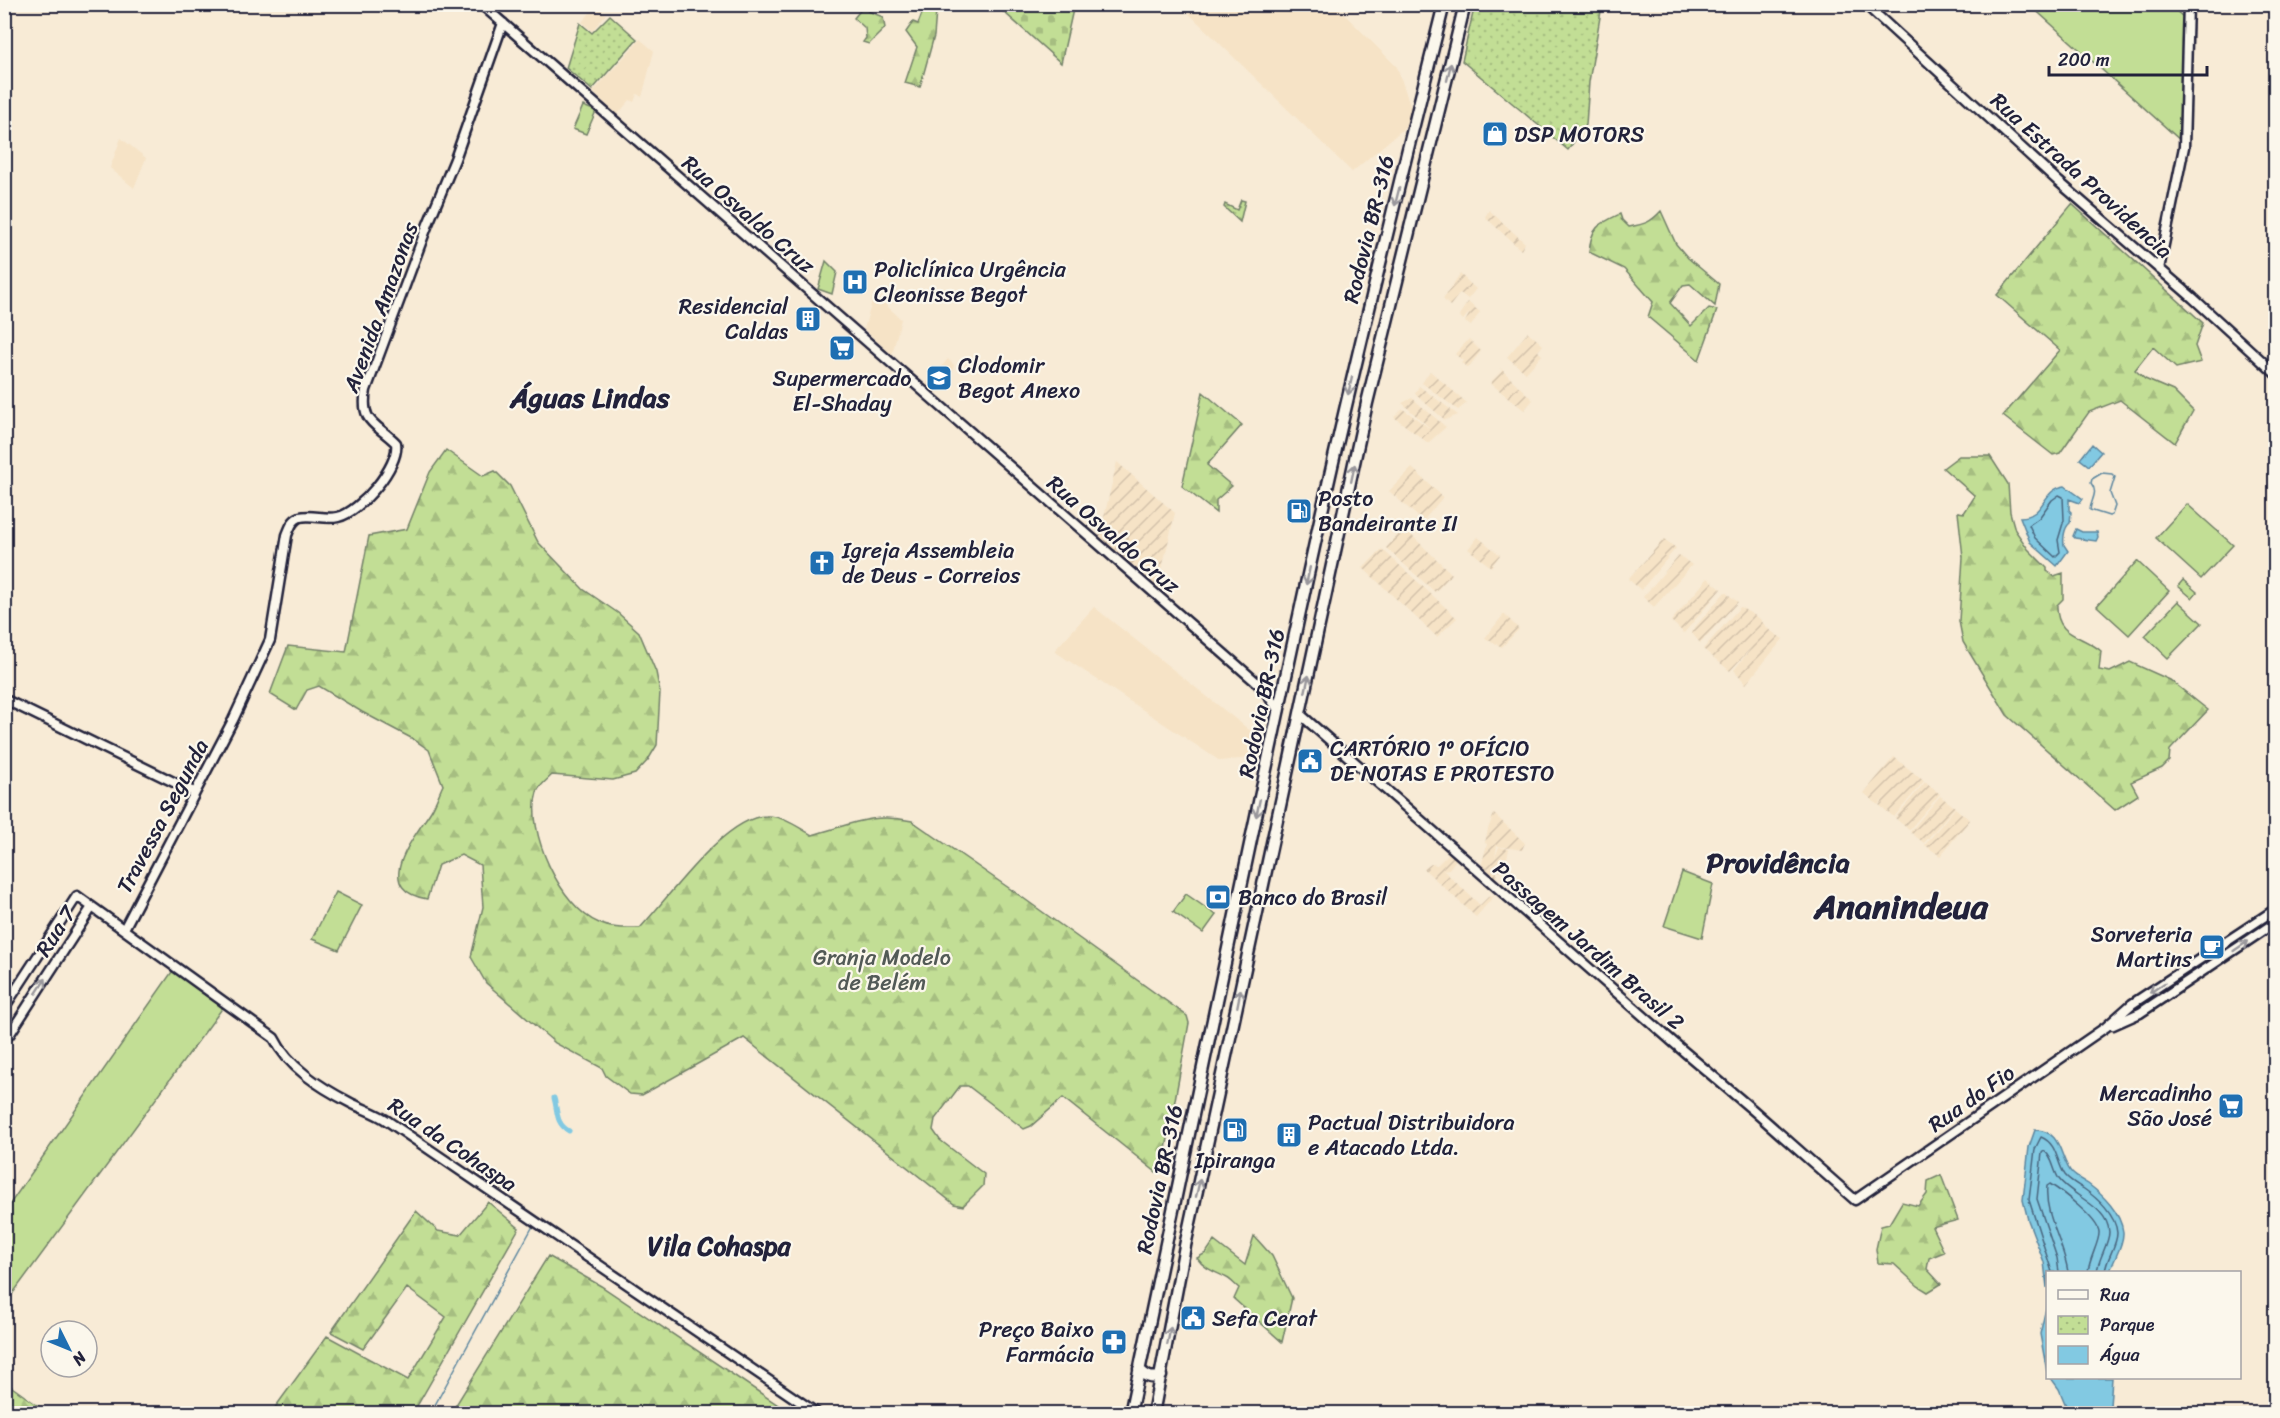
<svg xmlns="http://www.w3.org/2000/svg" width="2280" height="1418" viewBox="0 0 2280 1418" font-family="Sriracha,sans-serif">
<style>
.built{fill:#f6e3c6}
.industrial{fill:url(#industrial-furrows)}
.green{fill:#c2de95;stroke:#728068;stroke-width:1.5}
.forest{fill:url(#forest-firs);stroke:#728068;stroke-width:1.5}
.cemetery{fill:url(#cemetery-stones);stroke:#728068;stroke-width:1.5}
.park{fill:url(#park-dots);stroke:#728068;stroke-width:1.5}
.water{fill:#82c9e2;stroke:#5c869f;stroke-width:1.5}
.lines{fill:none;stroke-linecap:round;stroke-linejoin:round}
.shore{stroke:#48657e;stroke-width:1.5}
.stream{stroke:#5c869f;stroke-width:1.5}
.canal{stroke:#82c9e2;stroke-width:5}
.secondary-casing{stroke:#22223b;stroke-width:13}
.highway-casing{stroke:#22223b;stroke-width:15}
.secondary{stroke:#fbf7ec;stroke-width:8}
.highway{stroke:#fbf7ec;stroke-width:10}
.oneway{stroke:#99979c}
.labels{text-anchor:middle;stroke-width:4.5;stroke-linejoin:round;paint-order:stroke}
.poi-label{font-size:22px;fill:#22223b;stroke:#fbf7ec;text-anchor:start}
.street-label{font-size:22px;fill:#22223b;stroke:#fbf7ec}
.park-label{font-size:22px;fill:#525a56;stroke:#fbf7ec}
.quarter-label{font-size:26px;font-weight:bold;fill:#22223b;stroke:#fbf7ec}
.district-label{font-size:28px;font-weight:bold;fill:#22223b;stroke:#fbf7ec}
.town-label{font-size:34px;font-weight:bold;fill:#22223b;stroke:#fbf7ec}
</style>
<defs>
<pattern id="industrial-furrows" width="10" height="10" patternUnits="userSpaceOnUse" patternTransform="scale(1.5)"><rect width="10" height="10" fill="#f6e3c6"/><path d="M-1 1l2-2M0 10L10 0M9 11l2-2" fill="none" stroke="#d3c2ab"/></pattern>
<pattern id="forest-firs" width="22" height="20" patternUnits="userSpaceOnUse" patternTransform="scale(1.5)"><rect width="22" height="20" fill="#c2de95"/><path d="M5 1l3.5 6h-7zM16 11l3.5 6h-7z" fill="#a6be81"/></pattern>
<pattern id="cemetery-stones" width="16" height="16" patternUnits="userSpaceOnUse" patternTransform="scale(1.5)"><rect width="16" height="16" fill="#c2de95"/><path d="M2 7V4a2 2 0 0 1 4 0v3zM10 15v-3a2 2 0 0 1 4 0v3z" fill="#a6be81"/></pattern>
<pattern id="park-dots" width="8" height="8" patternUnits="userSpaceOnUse" patternTransform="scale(1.5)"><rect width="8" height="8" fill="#c2de95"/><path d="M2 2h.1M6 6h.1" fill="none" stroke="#a6be81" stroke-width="1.8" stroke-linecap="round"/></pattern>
</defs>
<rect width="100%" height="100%" fill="#f8ebd6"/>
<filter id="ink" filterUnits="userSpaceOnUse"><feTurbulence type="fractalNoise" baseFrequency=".0167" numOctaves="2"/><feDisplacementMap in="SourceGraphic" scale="12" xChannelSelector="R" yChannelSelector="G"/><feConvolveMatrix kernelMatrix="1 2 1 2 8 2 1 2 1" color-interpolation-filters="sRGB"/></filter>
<g filter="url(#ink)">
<path class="built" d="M1180,5H1335L1397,67L1415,119L1352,172Z
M596,6L606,14L592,31L582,22Z
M640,39L654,51L642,97L637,94L634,102L630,100L617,115L593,92Z
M121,138L146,158L134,188L110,168Z
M874,294L901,319L892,355L864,329Z
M948,359L954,365L953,371L934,393L925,385Z
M1094,607L1262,740L1259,757L1220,761L1054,651Z"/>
<path class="industrial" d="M1489,210L1525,243L1521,250L1485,217Z
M1460,274L1476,289L1468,299L1460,293L1450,306L1443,299Z
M1468,302L1480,312L1471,326L1465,322L1470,312L1463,320L1459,315Z
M1528,332L1543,345L1538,351L1542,355L1526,373L1507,357Z
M1469,339L1481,351L1468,368L1461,363L1463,361L1455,354Z
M1500,368L1533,400L1524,410L1490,383L1502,371Z
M1430,371L1467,403L1458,410L1422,383Z
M1419,386L1458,415L1445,420L1415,394Z
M1412,398L1446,427L1428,443L1394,417L1403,409L1432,430L1402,403Z
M1117,462L1175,513L1162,569L1156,586L1098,536L1100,534Z
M1412,468L1443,497L1423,521L1389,491Z
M1404,528L1452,574L1435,592L1386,548Z
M1478,537L1500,555L1491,567L1468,549Z
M1664,539L1676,548L1641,590L1628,579Z
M1382,549L1457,618L1437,637L1363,568Z
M1679,555L1692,565L1654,607L1643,597Z
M1708,578L1721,589L1684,633L1671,621Z
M1725,592L1738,602L1700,643L1691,632Z
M1740,607L1759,618L1768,629L1783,639L1746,684L1734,670L1752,647L1730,671L1703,649Z
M1504,614L1519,629L1502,647L1485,638Z
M1894,757L1924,781L1894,817L1879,805L1887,795L1878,805L1864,793Z
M1925,782L1940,794L1909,830L1895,818Z
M1940,796L1955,807L1924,843L1910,832Z
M1955,808L1970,820L1940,856L1925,845Z
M1494,814L1525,843L1522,850L1497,846L1495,857L1499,847L1509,849L1504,872L1486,867L1497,871L1496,880L1481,867L1487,844L1485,843L1488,829Z
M1451,851L1458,857L1449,869L1443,870L1480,905L1488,897L1495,895L1476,917L1424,869L1431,864L1437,865Z"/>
<path class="green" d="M2030,5H2170L2184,18L2181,141Z
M583,106L596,111L586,134L573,129Z
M826,261L837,272L832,294L818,289Z
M2187,504L2233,545L2201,579L2156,538Z
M2137,561L2169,591L2129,635L2097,606Z
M2183,580L2197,592L2192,598L2178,586Z
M2178,601L2202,623L2168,658L2145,636Z
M1682,872L1713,884L1702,938L1664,926Z
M336,892L362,905L339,950L312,939Z
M1186,894L1216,915L1203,933L1173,912Z
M174,969L224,1006L5,1304V1211Z"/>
<path class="forest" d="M861,5H869L868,11L883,17L885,28L869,44L863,42L866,38L865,28L854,18L863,7Z
M921,5H928L936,11L934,36L920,87L905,83L917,47L906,32L913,22L918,24L923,11Z
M2072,204L2203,323L2195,346L2201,362L2176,368L2153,347L2135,370L2145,379L2173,391L2193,411L2175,443L2120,400L2089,412L2060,453L2053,455L2003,416L2060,350L1997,295Z
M1661,211L1676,244L1688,258L1719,284L1715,306L1690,284L1683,285L1670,303L1691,326L1709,308L1717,310L1699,360L1648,317L1653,302L1624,269L1589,252C1591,227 1599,224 1620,214L1622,220L1629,227C1645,224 1650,223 1661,211Z
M1203,392L1242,425L1207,465L1232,486L1216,500V513L1182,486Z
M446,450L483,476L495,471L510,486L538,542L583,589L618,613L639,632L656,672L660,692L657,745L648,760L635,774L613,780L552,775C547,780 539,786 537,792C525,830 561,908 599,923C611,929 626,928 640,928C668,899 724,817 766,816C782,815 799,828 812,835C850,825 871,812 912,821L1019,895L1187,1016L1189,1023L1162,1171L1156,1172L1063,1098L1031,1126L1024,1129L968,1086H960L935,1119L933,1130L940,1140L984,1174L983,1186L963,1206L954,1204L744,1038L642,1095L630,1094L606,1076L602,1068L555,1043L486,983L471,957L483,907L480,865L461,855L438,865L427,899C370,889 414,838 431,811C436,803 439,793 443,785L429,750L413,739L362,712L319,686L307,690L296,710L270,694L288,646L346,652L369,536L407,529L430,472Z
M1959,456H1990L2008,484L2010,512L2015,530L2028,549L2047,568V571L2054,576L2063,573V599L2057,605C2056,637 2081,634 2101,651L2099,670L2110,672L2130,662L2170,680L2208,710L2170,750L2169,761L2162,768L2131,782L2138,795L2115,810L2007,715L1963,642L1959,621L1963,557L1958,512L1964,513L1975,496L1943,468Z
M1941,1175L1958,1220L1932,1227L1944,1252L1929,1258L1927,1269L1941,1284L1928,1292L1918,1286L1894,1264L1878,1263L1876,1249L1881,1226L1889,1224L1902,1202L1918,1206L1927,1194L1928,1181Z
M488,1202L519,1228L413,1413H271L327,1336L408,1380L446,1317L407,1288L363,1349L331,1332L416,1211L438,1231L460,1235Z
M1254,1236L1272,1256L1292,1298L1282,1342L1234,1299L1239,1288C1235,1285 1231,1280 1227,1278C1216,1272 1204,1269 1197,1258L1206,1253L1214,1241L1245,1265Z
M548,1256L601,1286L790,1413H451Z
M5,1382L48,1413H5Z
M1387,1407L1421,1413L1434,1407L1442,1413H1384Z"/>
<path class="cemetery" d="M996,5H1074L1061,63Z"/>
<path class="park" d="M1475,4L1599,5L1601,11L1589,82L1586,125L1568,150L1462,61Z
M610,15L637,39L592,90L566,68L580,23L592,33Z
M1241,200L1245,201L1240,222L1224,207L1225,204L1237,210Z"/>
<path class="water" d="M2092,444L2101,452L2089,466L2080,459Z
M2065,486L2083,499L2080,503L2069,499V510L2071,512L2070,523C2064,528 2063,538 2064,545L2068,551L2057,566L2030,542L2020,517C2046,517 2041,489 2065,486Z
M2076,529L2082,532H2097L2098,537L2096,541L2075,538L2073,536Z
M2035,1130C2063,1130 2059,1159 2072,1173C2077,1178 2082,1180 2088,1184C2103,1195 2121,1213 2123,1232C2124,1245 2113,1260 2110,1272H2048L2047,1288L2044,1262L2028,1220L2023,1200L2029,1147Z
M2047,1304V1372L2040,1334Z
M2051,1378H2112L2110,1406L2114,1413H2069L2059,1389Z"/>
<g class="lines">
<path class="shore" d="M2059,495L2063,497L2064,520L2058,540L2060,552L2055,557L2035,538L2029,525L2039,518L2052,500Z
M2052,1272L2029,1200L2035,1149L2041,1137C2058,1144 2056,1162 2065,1175C2070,1181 2078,1185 2084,1189C2097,1198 2116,1215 2117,1233C2117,1246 2106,1259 2105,1272
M2059,1272L2057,1258L2037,1199L2042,1153L2044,1151C2053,1157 2053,1170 2059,1179C2071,1196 2108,1206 2109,1232C2109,1244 2098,1259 2097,1272
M2068,1272C2064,1243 2044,1216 2047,1186L2050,1184C2061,1191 2098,1219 2099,1232C2100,1241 2089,1259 2088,1272"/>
<path class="stream" d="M2102,473L2112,474L2115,477L2110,493L2115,506L2112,515L2109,516L2090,510C2091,499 2099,493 2091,483L2092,479Z
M430,1414L533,1226"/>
<path class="canal" d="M554,1098C558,1111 555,1123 569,1131"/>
<g class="secondary-casing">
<path id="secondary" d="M481,4L1263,688L1279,711
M1865,4L2059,182L2193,298L2276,374
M2159,269L2184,147L2188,4
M4,699L194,792
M1301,715L1681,1049L1753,1110L1855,1200L2106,1027L2132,1004L2276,909
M124,929L233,720L270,640L287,535C290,528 292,520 300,517C312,514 325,520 338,517C360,512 400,466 396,443C376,423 360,423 366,390L428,224L455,159L503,23
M4,1008L77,896L274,1038C288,1067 320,1087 349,1102C362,1109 377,1113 389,1122C532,1220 675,1316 818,1414
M2113,1025L2140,1013L2276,922
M4,1035H9L92,907"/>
</g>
<g class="highway-casing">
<path id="highway" d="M1139,1369C1145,1376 1151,1380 1161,1376
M1130,1414C1196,1104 1259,793 1328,484C1364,324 1404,164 1444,4
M1153,1414L1185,1246L1367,403L1465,4"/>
</g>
<use href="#secondary" class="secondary"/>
<use href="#highway" class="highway"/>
</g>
<defs><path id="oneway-shaft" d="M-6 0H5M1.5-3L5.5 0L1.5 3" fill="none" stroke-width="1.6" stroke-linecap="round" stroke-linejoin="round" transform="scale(1.5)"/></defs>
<g class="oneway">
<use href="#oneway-shaft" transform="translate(1449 72) rotate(-77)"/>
<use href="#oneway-shaft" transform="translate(1397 197) rotate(104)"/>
<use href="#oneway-shaft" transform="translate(1350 386) rotate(103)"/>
<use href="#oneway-shaft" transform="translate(1353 473) rotate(-78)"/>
<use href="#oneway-shaft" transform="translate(1308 576) rotate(102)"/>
<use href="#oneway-shaft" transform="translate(1307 684) rotate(-78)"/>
<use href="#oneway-shaft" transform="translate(1258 808) rotate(102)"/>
<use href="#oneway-shaft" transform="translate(2241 946) rotate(-34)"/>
<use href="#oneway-shaft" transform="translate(41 986) rotate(-57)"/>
<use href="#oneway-shaft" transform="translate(2157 988) rotate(146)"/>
<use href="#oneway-shaft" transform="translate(1239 998) rotate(-79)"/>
<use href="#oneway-shaft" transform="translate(1198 1188) rotate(-77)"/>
<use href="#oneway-shaft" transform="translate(1169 1336) rotate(-79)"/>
</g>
</g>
<defs>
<g id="shop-square" transform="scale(1.35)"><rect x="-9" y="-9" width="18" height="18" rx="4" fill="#1f6fb2" stroke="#fbf7ec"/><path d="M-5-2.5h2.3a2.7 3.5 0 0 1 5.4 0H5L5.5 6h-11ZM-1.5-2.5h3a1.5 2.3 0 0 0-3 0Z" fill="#fff"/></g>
<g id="hospital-square" transform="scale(1.35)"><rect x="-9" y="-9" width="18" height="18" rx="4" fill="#1f6fb2" stroke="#fbf7ec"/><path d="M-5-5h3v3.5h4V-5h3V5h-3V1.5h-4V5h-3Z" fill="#fff"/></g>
<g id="building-square" transform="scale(1.35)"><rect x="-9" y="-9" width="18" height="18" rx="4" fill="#1f6fb2" stroke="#fbf7ec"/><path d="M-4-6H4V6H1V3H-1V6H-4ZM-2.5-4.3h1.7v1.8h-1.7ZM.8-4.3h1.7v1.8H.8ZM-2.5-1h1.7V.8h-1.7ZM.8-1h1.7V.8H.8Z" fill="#fff"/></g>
<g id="supermarket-square" transform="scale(1.35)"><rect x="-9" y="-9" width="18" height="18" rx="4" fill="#1f6fb2" stroke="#fbf7ec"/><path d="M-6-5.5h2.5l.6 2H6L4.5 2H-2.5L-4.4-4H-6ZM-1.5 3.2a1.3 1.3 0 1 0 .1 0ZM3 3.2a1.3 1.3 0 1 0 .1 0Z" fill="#fff"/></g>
<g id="school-square" transform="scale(1.35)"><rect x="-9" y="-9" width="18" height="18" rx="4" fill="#1f6fb2" stroke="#fbf7ec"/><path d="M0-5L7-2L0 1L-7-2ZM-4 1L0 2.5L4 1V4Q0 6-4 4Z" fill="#fff"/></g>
<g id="fuel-square" transform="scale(1.35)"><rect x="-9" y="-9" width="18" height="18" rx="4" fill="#1f6fb2" stroke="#fbf7ec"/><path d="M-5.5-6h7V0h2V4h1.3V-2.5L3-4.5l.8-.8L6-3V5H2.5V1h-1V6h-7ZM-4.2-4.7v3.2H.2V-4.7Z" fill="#fff"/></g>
<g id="church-square" transform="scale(1.35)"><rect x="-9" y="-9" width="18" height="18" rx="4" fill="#1f6fb2" stroke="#fbf7ec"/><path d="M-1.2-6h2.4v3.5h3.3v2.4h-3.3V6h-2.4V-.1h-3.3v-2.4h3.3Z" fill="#fff"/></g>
<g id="civic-square" transform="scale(1.35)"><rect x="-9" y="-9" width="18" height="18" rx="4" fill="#1f6fb2" stroke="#fbf7ec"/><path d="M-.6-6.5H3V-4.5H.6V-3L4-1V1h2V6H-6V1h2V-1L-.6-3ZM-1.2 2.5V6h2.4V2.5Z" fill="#fff"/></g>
<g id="bank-square" transform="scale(1.35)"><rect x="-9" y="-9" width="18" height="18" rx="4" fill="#1f6fb2" stroke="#fbf7ec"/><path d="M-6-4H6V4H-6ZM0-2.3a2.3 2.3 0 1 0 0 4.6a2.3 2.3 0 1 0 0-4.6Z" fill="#fff"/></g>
<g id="cafe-square" transform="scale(1.35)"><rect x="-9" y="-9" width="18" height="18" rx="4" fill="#1f6fb2" stroke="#fbf7ec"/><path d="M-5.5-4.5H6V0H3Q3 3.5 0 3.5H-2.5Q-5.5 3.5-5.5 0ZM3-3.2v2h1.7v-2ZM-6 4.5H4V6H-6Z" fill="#fff"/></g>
<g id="pharmacy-square" transform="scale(1.35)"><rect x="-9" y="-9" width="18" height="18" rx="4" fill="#1f6fb2" stroke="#fbf7ec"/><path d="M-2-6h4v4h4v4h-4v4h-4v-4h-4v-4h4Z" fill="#fff"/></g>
</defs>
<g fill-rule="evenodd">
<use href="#shop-square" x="1495" y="134"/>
<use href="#hospital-square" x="855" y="282"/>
<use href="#building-square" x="808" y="319"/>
<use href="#supermarket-square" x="842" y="348"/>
<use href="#school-square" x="939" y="378"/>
<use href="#fuel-square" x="1299" y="511"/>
<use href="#church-square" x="822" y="563"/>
<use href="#civic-square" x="1310" y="761"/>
<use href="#bank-square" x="1218" y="897"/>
<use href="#cafe-square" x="2212" y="947"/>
<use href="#supermarket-square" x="2231" y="1106"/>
<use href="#fuel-square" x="1235" y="1130"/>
<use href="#building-square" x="1289" y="1135"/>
<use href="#civic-square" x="1193" y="1318"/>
<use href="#pharmacy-square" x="1114" y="1342"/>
</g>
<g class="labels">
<g class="poi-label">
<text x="1514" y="142">DSP MOTORS</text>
<text x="874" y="277">Policlínica Urgência<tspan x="874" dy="25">Cleonisse Begot</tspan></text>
<text x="788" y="314" text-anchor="end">Residencial<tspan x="788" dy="25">Caldas</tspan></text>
<text x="958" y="373">Clodomir<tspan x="958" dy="25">Begot Anexo</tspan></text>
<text x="842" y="386" text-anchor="middle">Supermercado<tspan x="842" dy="25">El-Shaday</tspan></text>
<text x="1318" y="506">Posto<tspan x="1318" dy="25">Bandeirante II</tspan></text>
<text x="842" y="558">Igreja Assembleia<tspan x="842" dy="25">de Deus - Correios</tspan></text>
<text x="1330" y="756">CARTÓRIO 1º OFÍCIO<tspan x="1330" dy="25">DE NOTAS E PROTESTO</tspan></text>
<text x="1238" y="905">Banco do Brasil</text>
<text x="2192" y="942" text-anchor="end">Sorveteria<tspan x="2192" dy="25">Martins</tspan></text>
<text x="2212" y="1101" text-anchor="end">Mercadinho<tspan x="2212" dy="25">São José</tspan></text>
<text x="1308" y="1130">Pactual Distribuidora<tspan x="1308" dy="25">e Atacado Ltda.</tspan></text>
<text x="1235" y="1168" text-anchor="middle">Ipiranga</text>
<text x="1212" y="1326">Sefa Cerat</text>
<text x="1094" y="1337" text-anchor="end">Preço Baixo<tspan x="1094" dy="25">Farmácia</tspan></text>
</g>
<g class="street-label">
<text transform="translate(2082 175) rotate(42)" y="8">Rua Estrada Providencia</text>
<text transform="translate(749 214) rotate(41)" y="8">Rua Osvaldo Cruz</text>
<text transform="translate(1368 229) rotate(-76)" y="8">Rodovia BR-316</text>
<text transform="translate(380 307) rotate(-70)" y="8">Avenida Amazonas</text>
<text transform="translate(1114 534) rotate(41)" y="8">Rua Osvaldo Cruz</text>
<text transform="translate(1261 703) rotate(-78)" y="8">Rodovia BR-316</text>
<text transform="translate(162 816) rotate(-62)" y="8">Travessa Segunda</text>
<text transform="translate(55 931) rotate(-57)" y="8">Rua 7</text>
<text transform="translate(1589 945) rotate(41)" y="8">Passagem Jardim Brasil 2</text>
<text transform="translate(1971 1098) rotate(-35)" y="8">Rua do Fio</text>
<text transform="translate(453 1144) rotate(34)" y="8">Rua da Cohaspa</text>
<text transform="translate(1159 1179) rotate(-78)" y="8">Rodovia BR-316</text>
</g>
<g class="park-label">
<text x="882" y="965">Granja Modelo<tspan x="882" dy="25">de Belém</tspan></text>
</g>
<g class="quarter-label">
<text x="719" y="1255">Vila Cohaspa</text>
</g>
<g class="district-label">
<text x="590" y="407">Águas Lindas</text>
<text x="1778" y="872">Providência</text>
</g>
<g class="town-label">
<text x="1901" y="918">Ananindeua</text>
</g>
</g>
<rect width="2280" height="1418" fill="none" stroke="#fbf7ec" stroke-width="24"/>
<rect x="12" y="12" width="2256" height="1394" fill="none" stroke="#22223b" stroke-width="2" filter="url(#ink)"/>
<rect x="2046" y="1271" width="195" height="108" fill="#fbf7ec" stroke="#a4a2a5" stroke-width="1.5"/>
<rect x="2058" y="1290" width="30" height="9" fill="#fbf7ec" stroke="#a4a2a5" stroke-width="1.5"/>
<text x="2100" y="1301" font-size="18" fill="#22223b">Rua</text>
<rect x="2058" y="1316" width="30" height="18" fill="url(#park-dots)" stroke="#a4a2a5" stroke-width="1.5"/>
<text x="2100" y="1331" font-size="18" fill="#22223b">Parque</text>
<rect x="2058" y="1346" width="30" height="18" fill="#82c9e2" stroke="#a4a2a5" stroke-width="1.5"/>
<text x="2100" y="1361" font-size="18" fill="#22223b">Água</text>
<g transform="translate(69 1349) rotate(133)"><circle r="28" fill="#fbf7ec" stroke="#a4a2a5" stroke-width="1.5"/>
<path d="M0-4.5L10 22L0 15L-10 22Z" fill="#1f6fb2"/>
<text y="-9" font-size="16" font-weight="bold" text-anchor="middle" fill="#22223b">N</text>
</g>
<path d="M2049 66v9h158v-9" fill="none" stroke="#22223b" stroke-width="3"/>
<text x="2058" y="66" font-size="18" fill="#22223b" stroke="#fbf7ec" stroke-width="4.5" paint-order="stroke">200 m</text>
</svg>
